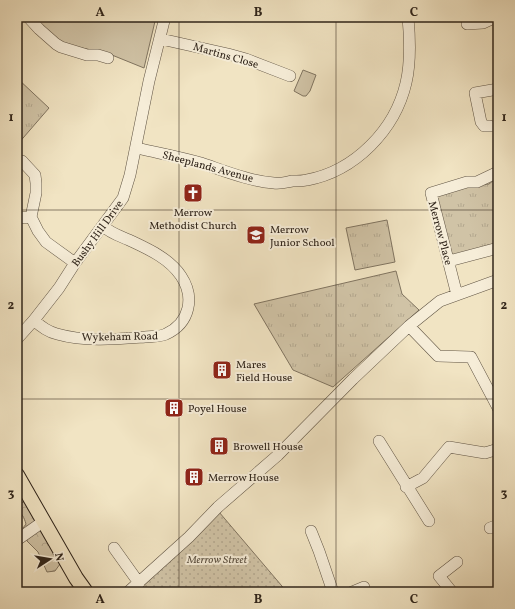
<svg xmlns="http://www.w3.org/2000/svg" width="515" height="609" viewBox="0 0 515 609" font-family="Vollkorn,serif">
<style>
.grass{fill:#d0c3a6;stroke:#807460}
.forest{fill:url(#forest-crowns);stroke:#807460}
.park{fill:url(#park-tufts);stroke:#807460}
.garden{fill:url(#garden-dots);stroke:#807460}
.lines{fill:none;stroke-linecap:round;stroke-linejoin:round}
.minor-casing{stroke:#605444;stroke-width:12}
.major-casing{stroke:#2f241a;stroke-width:16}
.minor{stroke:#f6edd8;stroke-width:11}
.major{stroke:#f1e4c3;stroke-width:14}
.grid{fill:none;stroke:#2f241a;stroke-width:1;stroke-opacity:0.55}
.labels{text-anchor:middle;stroke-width:4;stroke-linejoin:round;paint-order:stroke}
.street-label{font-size:11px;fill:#2f241a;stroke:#f6edd8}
.poi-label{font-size:11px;fill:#2f241a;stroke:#f6edd8;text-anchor:start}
.park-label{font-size:11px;font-style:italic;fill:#574c3d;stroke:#f6edd8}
.neatline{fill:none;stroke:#2f241a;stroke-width:1.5}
.grid-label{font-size:13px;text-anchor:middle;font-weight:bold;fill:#2f241a}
</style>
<defs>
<pattern id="forest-crowns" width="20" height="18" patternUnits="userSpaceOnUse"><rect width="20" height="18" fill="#d0c3a6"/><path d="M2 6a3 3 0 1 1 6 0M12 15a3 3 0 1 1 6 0" fill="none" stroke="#b3a78e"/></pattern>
<pattern id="park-tufts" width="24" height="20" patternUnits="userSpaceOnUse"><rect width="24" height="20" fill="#d0c3a6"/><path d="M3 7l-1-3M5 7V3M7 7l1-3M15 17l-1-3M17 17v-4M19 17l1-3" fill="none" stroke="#b3a78e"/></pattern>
<pattern id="garden-dots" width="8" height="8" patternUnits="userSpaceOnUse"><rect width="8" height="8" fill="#d0c3a6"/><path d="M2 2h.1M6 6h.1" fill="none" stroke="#b3a78e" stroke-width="1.8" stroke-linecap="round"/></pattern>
</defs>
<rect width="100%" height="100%" fill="#f1e4c3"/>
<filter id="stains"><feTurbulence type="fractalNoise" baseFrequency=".005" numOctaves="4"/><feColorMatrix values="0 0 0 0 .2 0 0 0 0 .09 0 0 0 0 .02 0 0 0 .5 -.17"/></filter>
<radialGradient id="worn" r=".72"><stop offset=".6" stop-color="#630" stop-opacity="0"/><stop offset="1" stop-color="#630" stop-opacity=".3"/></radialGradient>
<path class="grass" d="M33,17H156L144,68L107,53L61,44Z
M303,70L316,75L310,91L306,96H303L294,91Z"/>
<path class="forest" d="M23,502H25L56,551L60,564L55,571L47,572L38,552L27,541V533L23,528L26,524C24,517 22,514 17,509L18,505Z"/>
<path class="park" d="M17,78L49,108L17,145Z
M498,177V245L450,257L435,196L467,186L489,184Z
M387,220L395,262L355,270L346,228Z
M396,271L402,294L419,310L333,387L293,370L254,304Z"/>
<path class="garden" d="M219,512L287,592H137Z"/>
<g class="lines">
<g class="minor-casing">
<path id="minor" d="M28,17L39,29L56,44L61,47L87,55H98L108,58
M467,24L483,23L496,17
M161,39L228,54L246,59L290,76
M490,126H484L481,122L475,93L498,89
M137,148C158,153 180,157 201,163C225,171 249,181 274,183C280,184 287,182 292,181C297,181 303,181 307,180C355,171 395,130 406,83C411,62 410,39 408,17
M22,161L35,175L36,183V193L31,217L38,231L46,242L75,263
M17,218L31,217
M449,261L498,248
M457,295L431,193L467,182H477L498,172
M34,320C41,327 49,332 57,334C85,342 117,339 145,337C152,336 160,337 166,334C190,323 195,297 181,276C169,258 148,249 129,240C120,236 110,233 103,226
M409,326L438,356L471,357L498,408
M17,339L34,320L59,288L75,263L123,198L130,175L149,81L165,17
M379,441L429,521
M406,487L423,478L449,447L485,453L498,449
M490,528L498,525
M311,531L319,551L333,592
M17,540L44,521
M114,548L139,583
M128,592L189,537L218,507L278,455L353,379L409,326L440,301L498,280
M352,592L364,587
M452,592L439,576L457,562"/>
</g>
<g class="major-casing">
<path id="major" d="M17,475L76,578L86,592"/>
</g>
<use href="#minor" class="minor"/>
<use href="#major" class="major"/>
</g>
<path class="grid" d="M179,17V592M336,17V592M17,210H498M17,399H498"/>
<defs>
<g id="church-square" transform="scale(1)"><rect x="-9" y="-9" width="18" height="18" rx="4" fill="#8f2418" stroke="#f6edd8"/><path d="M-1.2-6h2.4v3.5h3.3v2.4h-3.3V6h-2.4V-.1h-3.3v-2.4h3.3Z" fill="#fff"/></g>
<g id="school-square" transform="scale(1)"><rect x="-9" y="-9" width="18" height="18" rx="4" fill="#8f2418" stroke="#f6edd8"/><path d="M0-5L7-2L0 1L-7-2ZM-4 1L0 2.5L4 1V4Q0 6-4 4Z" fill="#fff"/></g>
<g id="building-square" transform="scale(1)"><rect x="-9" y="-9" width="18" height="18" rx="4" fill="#8f2418" stroke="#f6edd8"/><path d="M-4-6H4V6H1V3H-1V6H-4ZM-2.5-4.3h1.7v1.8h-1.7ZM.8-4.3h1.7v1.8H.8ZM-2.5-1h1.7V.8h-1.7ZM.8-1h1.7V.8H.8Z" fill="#fff"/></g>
</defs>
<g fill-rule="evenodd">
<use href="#church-square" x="193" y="193"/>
<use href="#school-square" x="256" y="235"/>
<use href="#building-square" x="222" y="370"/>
<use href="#building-square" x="174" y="408"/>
<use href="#building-square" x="219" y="446"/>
<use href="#building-square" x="194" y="477"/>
</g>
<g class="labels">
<g class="street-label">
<text transform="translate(226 55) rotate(16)" y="4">Martins Close</text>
<text transform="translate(208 166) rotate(15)" y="4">Sheeplands Avenue</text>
<text transform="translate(97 233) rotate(-54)" y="4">Bushy Hill Drive</text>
<text transform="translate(441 233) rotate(75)" y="4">Merrow Place</text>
<text transform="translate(120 336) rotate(-1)" y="4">Wykeham Road</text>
</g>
<g class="poi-label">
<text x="193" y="216" text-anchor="middle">Merrow<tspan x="193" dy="13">Methodist Church</tspan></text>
<text x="270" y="233">Merrow<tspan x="270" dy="13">Junior School</tspan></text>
<text x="236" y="368">Mares<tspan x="236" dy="13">Field House</tspan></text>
<text x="188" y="412">Poyel House</text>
<text x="233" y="450">Browell House</text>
<text x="208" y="481">Merrow House</text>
</g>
<g class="park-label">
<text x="217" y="563">Merrow Street</text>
</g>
</g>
<rect width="515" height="609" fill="none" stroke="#f1e4c3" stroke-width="44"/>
<g transform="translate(50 559) rotate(78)" stroke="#f6edd8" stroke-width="3" paint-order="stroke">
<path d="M0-3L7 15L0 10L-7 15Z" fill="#2f241a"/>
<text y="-6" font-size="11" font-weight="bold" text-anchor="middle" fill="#2f241a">N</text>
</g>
<rect x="22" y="22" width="471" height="565" class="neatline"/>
<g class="grid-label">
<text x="100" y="16">A</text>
<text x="258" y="16">B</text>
<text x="414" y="16">C</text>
<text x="11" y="121">1</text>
<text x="504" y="121">1</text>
<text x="11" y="309">2</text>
<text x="504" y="309">2</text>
<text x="11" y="497">3</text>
<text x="504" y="497">3</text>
<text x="100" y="603">A</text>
<text x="258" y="603">B</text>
<text x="414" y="603">C</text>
</g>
<rect width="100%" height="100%" filter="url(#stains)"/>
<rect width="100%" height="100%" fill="url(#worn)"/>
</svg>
